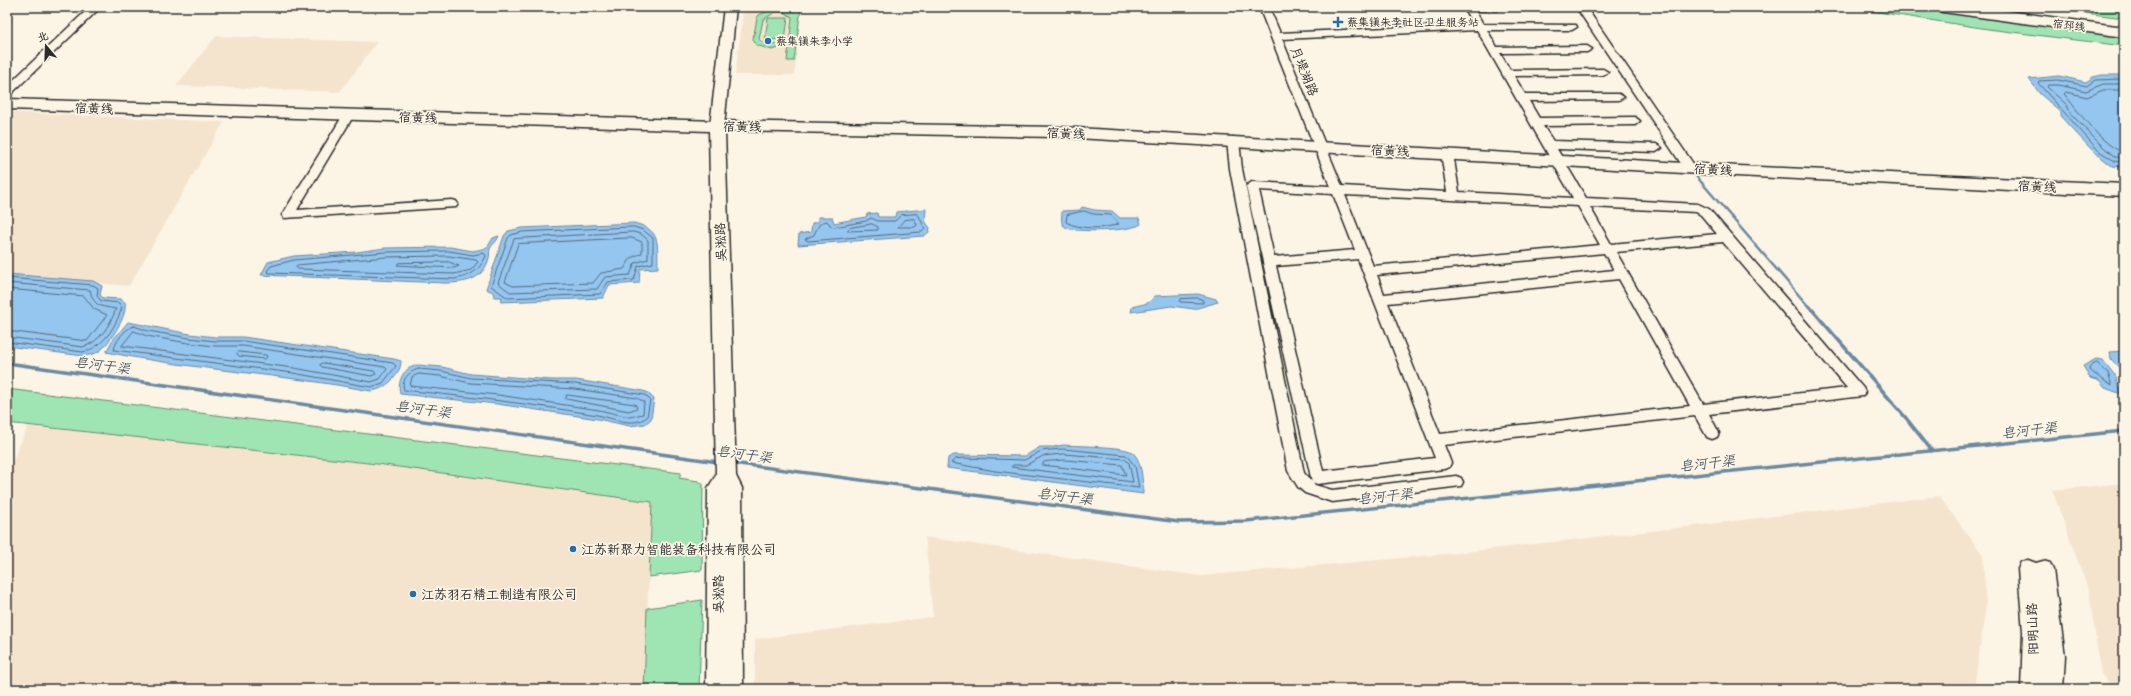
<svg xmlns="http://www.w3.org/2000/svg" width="2131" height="696" viewBox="0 0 2131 696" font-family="Sriracha,'LXGW WenKai TC',sans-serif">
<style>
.built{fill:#f5e4cd}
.green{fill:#9ee5b3;stroke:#64886f;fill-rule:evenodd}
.water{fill:#94c6f0;stroke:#6a88a1}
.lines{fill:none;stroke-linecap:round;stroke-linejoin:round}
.shore{stroke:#55697a;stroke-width:1}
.stream-far1{stroke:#6a88a1;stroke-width:2.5}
.stream{stroke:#6a88a1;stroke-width:3.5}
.minor-casing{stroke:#2b2b2b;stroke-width:3}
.tertiary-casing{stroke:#2b2b2b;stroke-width:3}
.secondary-casing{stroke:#2b2b2b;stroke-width:3}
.primary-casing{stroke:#2b2b2b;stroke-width:3}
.minor{fill:#fcf5e5;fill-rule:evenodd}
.tertiary{fill:#fcf5e5;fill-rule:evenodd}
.secondary{fill:#fcf5e5;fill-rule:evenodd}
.primary{fill:#fcf5e5;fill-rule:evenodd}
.poi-dot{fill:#1f6fb2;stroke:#fcf5e5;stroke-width:1.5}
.labels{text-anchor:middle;stroke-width:3.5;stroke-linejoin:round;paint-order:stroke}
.far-poi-label{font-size:11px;fill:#2b2b2b;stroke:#fcf5e5;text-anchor:start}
.far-street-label{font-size:11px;fill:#2b2b2b;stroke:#fcf5e5}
.street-label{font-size:13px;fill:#2b2b2b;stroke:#fcf5e5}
.poi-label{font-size:13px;fill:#2b2b2b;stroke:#fcf5e5;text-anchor:start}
.water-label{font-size:14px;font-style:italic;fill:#4a5a66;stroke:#fcf5e5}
</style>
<rect width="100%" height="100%" fill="#fcf5e5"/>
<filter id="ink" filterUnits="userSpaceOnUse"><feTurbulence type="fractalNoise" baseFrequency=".025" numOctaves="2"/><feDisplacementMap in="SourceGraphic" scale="8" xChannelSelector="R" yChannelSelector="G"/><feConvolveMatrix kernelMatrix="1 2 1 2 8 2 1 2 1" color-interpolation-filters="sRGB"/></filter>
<g filter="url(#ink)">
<path class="built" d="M744,7H802L794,75H735Z
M216,36L377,42L340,92L176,86Z
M7,112L224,122L129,286L7,275Z
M28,426L377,464L652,502L644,689H7V474Z
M2124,483V689H2114L2101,674L2089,592L2052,490Z
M1939,496L1983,555L1986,606L1974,689H755V639L933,617L925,537L1200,576L1456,553L1677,528Z"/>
<path class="green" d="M795,7H801L794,61H787L789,45L772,50L756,45L753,39L757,18L759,15L775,8L794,11ZM775,12H784L792,17L790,37L781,44L765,45L759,39L763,20Z
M1845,7H1919L2124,37V46L1988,29Z
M2037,7H2124V18Z
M768,18H788L785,39L765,40Z
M7,389L681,473L679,478L698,481L703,484L702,570L649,577L652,502L377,464L7,423Z
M702,600L699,689H644L647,608Z"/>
<path class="water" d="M2102,75H2124V167L2112,166L2092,150L2061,117V112L2040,94L2029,79L2059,76L2086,82L2093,77Z
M1082,207L1094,210L1112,211L1120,218H1139L1141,224C1133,231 1072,234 1064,226C1060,222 1062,216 1062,211L1080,210Z
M926,209L925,221L930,228L929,232L924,236L798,245L799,234L811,232L812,223L818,222V217H832L834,223L866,217L867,214L877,213L878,217H895L896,212Z
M634,223C662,230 657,244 658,268L640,269L639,283L609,285L603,298L501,302L502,297H494L493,292L486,289L504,236L508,231L522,228Z
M499,236C497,242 492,244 490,249C489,252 490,256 489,258C483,281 464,283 444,283L261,275L268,262L294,256L357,252L385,248L450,247L473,251L487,248L493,238Z
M7,274L93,281L102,286L100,295L103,298L120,299L125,302C128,316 111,340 101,350C96,354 89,355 83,356L7,346Z
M1198,294L1216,299L1218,302L1194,309L1171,306L1131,312L1132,307C1140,304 1151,305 1154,296Z
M128,322L190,334L215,337H243L394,359L401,361C401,376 384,390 371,391C283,374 193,370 106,352L112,341Z
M2124,351V373L2111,359L2110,352Z
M2096,359L2103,360L2116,377L2118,388L2124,395L2105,388L2099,381L2090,378L2083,366Z
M418,365L442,367L471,374L552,380H576L638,390L647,392L654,399L651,419L645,424L629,426L598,419L497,404L400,394C397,380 404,367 418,365Z
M1063,445C1076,446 1123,446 1132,452C1142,459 1143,482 1143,494L947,468L948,458L954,455L1025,456L1040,447H1054Z"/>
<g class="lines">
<path class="shore" d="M2124,79L2095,80L2087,86L2058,80L2039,81L2038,83L2099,151L2115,161L2124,163
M2124,84H2103L2086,91L2058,85H2048L2047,87L2067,105L2070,113L2099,143L2115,157L2124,158
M2124,90H2103L2087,97L2066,92L2064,94C2077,109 2104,149 2124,152
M1084,211L1093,214L1111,215L1119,224C1104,229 1080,230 1066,222L1067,215Z
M918,214L925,229L922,232L808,241L805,239L814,235C817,228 819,222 827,221L831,226L835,227L866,221L871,218L878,221H895L901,215Z
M914,219L917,225L915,227H898L904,220Z
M872,224L878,227V230L847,231L849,228Z
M634,227L643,230L653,238V263L638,266L634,280L608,282L600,294L508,298L491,286L508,238L511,235L522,232Z
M633,232L641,234L648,240V259L635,263L630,275L605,277L597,289L510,292L498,283L514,239Z
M632,238L642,242V253L631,258L624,269L601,273L593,283L513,286L505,282L518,244Z
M449,251L473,255L484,253L486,256C479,271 471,276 455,279L269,273L267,271L271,266L294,260L386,252Z
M449,256L476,260L478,262L471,270L454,274L298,269L296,267L297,265L386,257Z
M449,262L459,266L454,268L397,265L399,263Z
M7,278L93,285L98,288L97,296L101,301L119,303L122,308C115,327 104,347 83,352L7,342
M7,283L90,290C94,307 100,306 116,309C110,325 100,342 83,347L7,337
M7,289L84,296L94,309L107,315L87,341L7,331
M1198,298L1203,300V303L1180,302L1181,299Z
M134,326L148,331L189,338L215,341H243L393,363L396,366L383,383L371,387L293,373L114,350C115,342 125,328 134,326Z
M134,331L147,336L188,343L215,346H243L385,367L387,369L380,379L371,382L294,368L122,346Z
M239,352L266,355L267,357L265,359L239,356L237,354Z
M323,363L374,371L376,374L371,376L322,367L320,365Z
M2097,363L2108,373L2112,386L2089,370L2090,367Z
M419,369L441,371L471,378L575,384L645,395L650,400L647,417C633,428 613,418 597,415C533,404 469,397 404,390C401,380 409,371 419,369Z
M419,374L440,376L470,383L575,389L637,398L644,402L643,414L629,417L599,410L498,395L410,386L412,377Z
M567,395L635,404L637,408L629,411L566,399Z
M1063,449L1126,455L1135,466L1139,488L995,471L951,463L955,459L963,458L1025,460L1041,451Z
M1064,454L1125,459L1129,463L1133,482L1011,467L1013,465H1026L1043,456Z
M1065,460L1122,465L1126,475L1042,465L1044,462Z"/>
<path class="stream-far1" d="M1696,176L1809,307"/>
<path class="stream" d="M1809,306L1906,418L1932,451
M7,363L718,462
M732,463L1179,522L1246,521L2124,431"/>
<g class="minor-casing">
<path id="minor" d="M90,7H101L11,94L7,95V86Z
M1259,7H1269L1280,33L1473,24L1463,7H1502L1497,10H1475L1483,24L1576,25L1577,27L1572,30H1487L1497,47L1587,46L1592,49L1587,52L1500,53L1510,70L1603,69L1608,72L1603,75L1514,76L1525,94H1619L1624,97L1619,100L1529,101L1539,118L1635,117L1640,121L1635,125L1543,126L1553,141L1656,144L1662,148L1656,152L1557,149L1586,198L1698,204L1709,209L1863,388L1865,392L1863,396L1709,414L1719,433L1717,437L1712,439L1707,437L1695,416L1444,445L1451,463L1449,467L1444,469L1317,484L1312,482L1246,186L1252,182L1330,186ZM1477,30L1573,198L1459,192L1453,153L1447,149L1441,153L1447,192L1342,186L1282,39ZM1259,190L1333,194L1355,250L1274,257ZM1345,195L1578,206L1600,245L1373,266ZM1590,207L1696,212L1701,215L1717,234L1611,244ZM1723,242L1847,388L1703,404L1616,252ZM1604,253L1614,270L1384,294L1377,275ZM1358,259L1435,458L1323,471L1276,266ZM1619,279L1690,406L1440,434L1388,303Z
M1576,7H1586L1694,165L1696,168L1694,171H1686Z
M349,111L354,115L297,210L452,200L456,201L458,204L456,207L284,218L282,215L284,212L345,112Z
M1233,137L1239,141L1242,169L1304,473L1315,485L1332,490L1456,476L1461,478L1463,482L1461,486L1332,502L1305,493L1298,487L1288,471L1230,169L1227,141Z"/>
</g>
<g class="tertiary-casing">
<path id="tertiary" d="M724,7H736L724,126L722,129H712L710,126Z"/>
</g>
<g class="secondary-casing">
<path id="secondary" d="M7,99L717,121L1059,127L1718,165L2124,184V196L1718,175L1059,137L725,131L736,476L742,488L743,689H706L708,488L716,475L709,131L7,109Z
M2028,560L2036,563L2043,561L2050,563L2053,570L2065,656L2063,689H2021L2023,632L2018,569L2021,562Z"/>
</g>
<g class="primary-casing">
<path id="primary" d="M1935,7H1978L2124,27V37L1943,12L1937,10Z"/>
</g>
<use href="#minor" class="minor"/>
<use href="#tertiary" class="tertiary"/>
<use href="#secondary" class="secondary"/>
<use href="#primary" class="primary"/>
</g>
</g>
<g class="poi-dot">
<path d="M1336 16h4v4h4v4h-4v4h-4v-4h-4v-4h4z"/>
<circle cx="768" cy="41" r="4"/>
<circle cx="573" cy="549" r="4"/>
<circle cx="413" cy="594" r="4"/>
</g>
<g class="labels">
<g class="far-poi-label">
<text x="1347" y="26">蔡集镇朱李社区卫生服务站</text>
<text x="776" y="45">蔡集镇朱李小学</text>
</g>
<g class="far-street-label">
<text transform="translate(2069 25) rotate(7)" y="4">宿邳线</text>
</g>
<g class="street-label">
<text transform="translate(1305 71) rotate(68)" y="5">月堤湖路</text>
<text transform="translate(94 108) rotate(2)" y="5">宿黄线</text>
<text transform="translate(418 117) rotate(2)" y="5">宿黄线</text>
<text transform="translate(742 126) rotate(1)" y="5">宿黄线</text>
<text transform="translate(1066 133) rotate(3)" y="5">宿黄线</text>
<text transform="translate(1390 150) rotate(3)" y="5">宿黄线</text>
<text transform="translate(1713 169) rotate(4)" y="5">宿黄线</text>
<text transform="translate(2037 186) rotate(3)" y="5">宿黄线</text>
<text transform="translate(720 242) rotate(-92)" y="5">吴淞路</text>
<text transform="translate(718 594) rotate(-90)" y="5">吴淞路</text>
<text transform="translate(2032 629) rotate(-92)" y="5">阳明山路</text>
</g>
<g class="poi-label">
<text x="581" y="554">江苏新聚力智能装备科技有限公司</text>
<text x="421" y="599">江苏羽石精工制造有限公司</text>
</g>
<g class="water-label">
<text transform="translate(102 365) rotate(8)" y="5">皂河干渠</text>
<text transform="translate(423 409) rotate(8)" y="5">皂河干渠</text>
<text transform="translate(2029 430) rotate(-6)" y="5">皂河干渠</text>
<text transform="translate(744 454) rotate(8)" y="5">皂河干渠</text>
<text transform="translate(1707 463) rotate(-6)" y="5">皂河干渠</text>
<text transform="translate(1065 496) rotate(7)" y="5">皂河干渠</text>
<text transform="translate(1385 496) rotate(-6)" y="5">皂河干渠</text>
</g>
</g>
<rect width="2131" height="696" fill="none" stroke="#fcf5e5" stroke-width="24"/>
<rect x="12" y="12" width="2107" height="672" fill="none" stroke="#2b2b2b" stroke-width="1.5" filter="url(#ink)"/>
<g transform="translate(46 46) rotate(341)" stroke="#fcf5e5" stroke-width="3" paint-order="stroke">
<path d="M0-3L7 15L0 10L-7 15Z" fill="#2b2b2b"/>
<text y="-6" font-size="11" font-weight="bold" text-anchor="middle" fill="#2b2b2b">北</text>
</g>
</svg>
